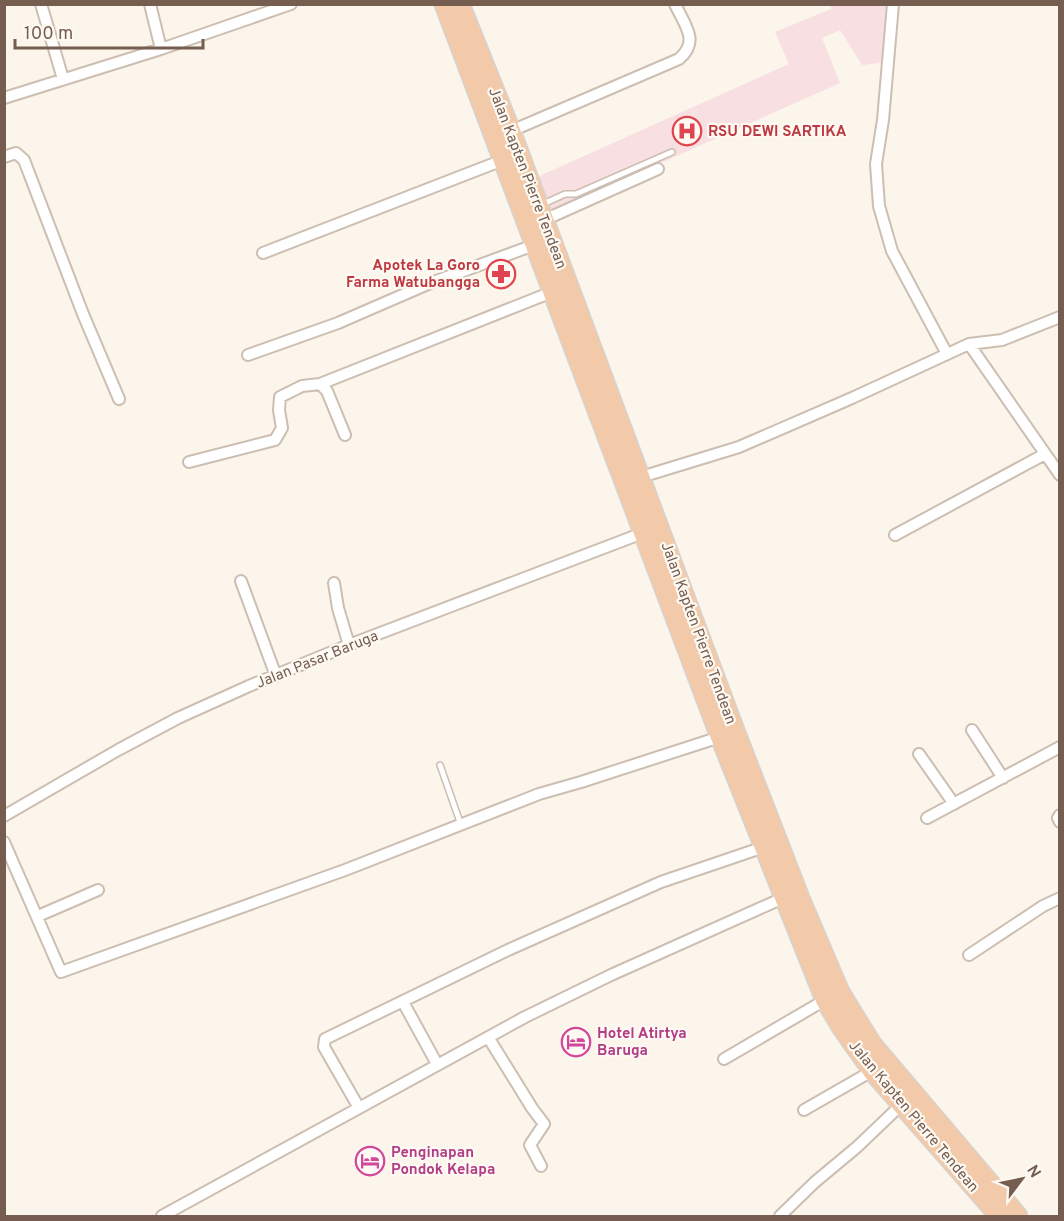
<svg xmlns="http://www.w3.org/2000/svg" width="1064" height="1221" viewBox="0 0 1064 1221" font-family="Overpass,sans-serif">
<style>
.medical{fill:#f8dfe2}
.lines{fill:none;stroke-linecap:round;stroke-linejoin:round}
.service-casing{stroke:#cdbeb2;stroke-width:8}
.minor-casing{stroke:#cdbeb2;stroke-width:14}
.trunk-casing{stroke:#d8d2ce;stroke-width:21}
.service{stroke:#fff;stroke-width:5}
.minor{stroke:#fff;stroke-width:10}
.trunk{stroke:#f2caa9;stroke-width:18}
.labels{text-anchor:middle;stroke-width:4.5;stroke-linejoin:round;paint-order:stroke}
.health-label{font-size:15px;font-weight:bold;fill:#be3a42;stroke:#fef9f2;text-anchor:start}
.street-label{font-size:15px;fill:#755d50;stroke:#fef9f2}
.hotel-label{font-size:15px;font-weight:bold;fill:#b23c85;stroke:#fef9f2;text-anchor:start}
</style>
<rect width="100%" height="100%" fill="#fbf5eb"/>
<path class="medical" d="M831,5H889L887,62L862,65L840,30L822,38L840,83L549,213L535,178L789,64L775,32L831,9Z"/>
<g class="lines">
<g class="service-casing">
<path id="service" d="M541,205L565,194H576L672,152
M440,765L461,825"/>
</g>
<g class="minor-casing">
<path id="minor" d="M41,4L63,79
M150,4L161,49
M893,4L883,120L876,164L879,206L892,251L947,354
M4,98L161,49L291,4
M511,131L679,59C700,41 685,26 675,4
M4,157L16,153L24,160L83,314L119,399
M544,220L658,169
M263,253L503,160
M969,344L1060,475
M248,355L338,323L428,284L534,245
M345,435L327,391L320,384L552,292
M189,462L275,440L282,428L279,410L280,397L302,386L320,384
M641,477L739,447L852,398L969,344L1002,340L1060,317
M895,535L1045,454
M241,581L276,676
M334,583L338,608L349,645
M972,730L1003,778
M919,754L954,804
M1060,815L1058,818L1060,822
M4,816L118,750L178,718L249,686L349,645L648,531
M927,818L1060,747
M4,842L61,972L345,870L539,794L581,782L720,737
M38,916L98,890
M969,955L1043,906L1060,898
M403,1002L437,1064
M488,1037L532,1108L544,1124L530,1145L541,1166
M724,1059L825,1000
M359,1108L324,1047L325,1039L508,950L661,882L764,847
M804,1110L872,1071
M162,1216L525,1017L611,975L783,898
M780,1216L815,1182L857,1147L902,1104"/>
</g>
<g class="trunk-casing">
<path id="trunk" d="M444,4L720,737L825,1000L843,1030L872,1071L999,1216
M460,4L511,131L734,728L800,898L840,992L872,1044L1018,1216"/>
</g>
<use href="#service" class="service"/>
<use href="#minor" class="minor"/>
<use href="#trunk" class="trunk"/>
</g>
<defs>
<g id="hospital-ring" transform="scale(1.5)"><circle r="9.5" fill="#fef9f2" stroke="#e0444e" stroke-width="1.5"/><path d="M-5-5h3v3.5h4V-5h3V5h-3V1.5h-4V5h-3Z" fill="#e0444e"/></g>
<g id="pharmacy-ring" transform="scale(1.5)"><circle r="9.5" fill="#fef9f2" stroke="#e0444e" stroke-width="1.5"/><path d="M-2-6h4v4h4v4h-4v4h-4v-4h-4v-4h4Z" fill="#e0444e"/></g>
<g id="hotel-ring" transform="scale(1.5)"><circle r="9.5" fill="#fef9f2" stroke="#d1479c" stroke-width="1.5"/><path d="M-6-4.5h1.5V1H6V5H4.5V3h-9V5H-6ZM-4 0a1.8 1.8 0 1 1 3.6 0ZM.5 0V-2.5h3Q6-2.5 6 0Z" fill="#d1479c"/></g>
</defs>
<g fill-rule="evenodd">
<use href="#hospital-ring" x="687" y="131"/>
<use href="#pharmacy-ring" x="501" y="274"/>
<use href="#hotel-ring" x="576" y="1042"/>
<use href="#hotel-ring" x="370" y="1161"/>
</g>
<g class="labels">
<g class="health-label">
<text x="708" y="136">RSU DEWI SARTIKA</text>
<text x="480" y="270" text-anchor="end">Apotek La Goro<tspan x="480" dy="17">Farma Watubangga</tspan></text>
</g>
<g class="street-label">
<text transform="translate(528 178) rotate(69)" y="5">Jalan Kapten Pierre Tendean</text>
<text transform="translate(699 633) rotate(70)" y="5">Jalan Kapten Pierre Tendean</text>
<text transform="translate(317 659) rotate(-22)" y="5">Jalan Pasar Baruga</text>
<text transform="translate(914 1116) rotate(50)" y="5">Jalan Kapten Pierre Tendean</text>
</g>
<g class="hotel-label">
<text x="597" y="1038">Hotel Atirtya<tspan x="597" dy="17">Baruga</tspan></text>
<text x="391" y="1157">Penginapan<tspan x="391" dy="17">Pondok Kelapa</tspan></text>
</g>
</g>
<rect width="1064" height="1221" fill="none" stroke="#755d50" stroke-width="12"/>
<g transform="translate(1022 1179) rotate(58)" stroke="#fef9f2" stroke-width="4.5" paint-order="stroke">
<path d="M0-4.5L10 22L0 15L-10 22Z" fill="#755d50"/>
<text y="-9" font-size="16" font-weight="bold" text-anchor="middle" fill="#755d50">N</text>
</g>
<path d="M15 39v9h188v-9" fill="none" stroke="#755d50" stroke-width="3"/>
<text x="24" y="39" font-size="18" fill="#755d50" stroke="#fef9f2" stroke-width="4.5" paint-order="stroke">100 m</text>
</svg>
